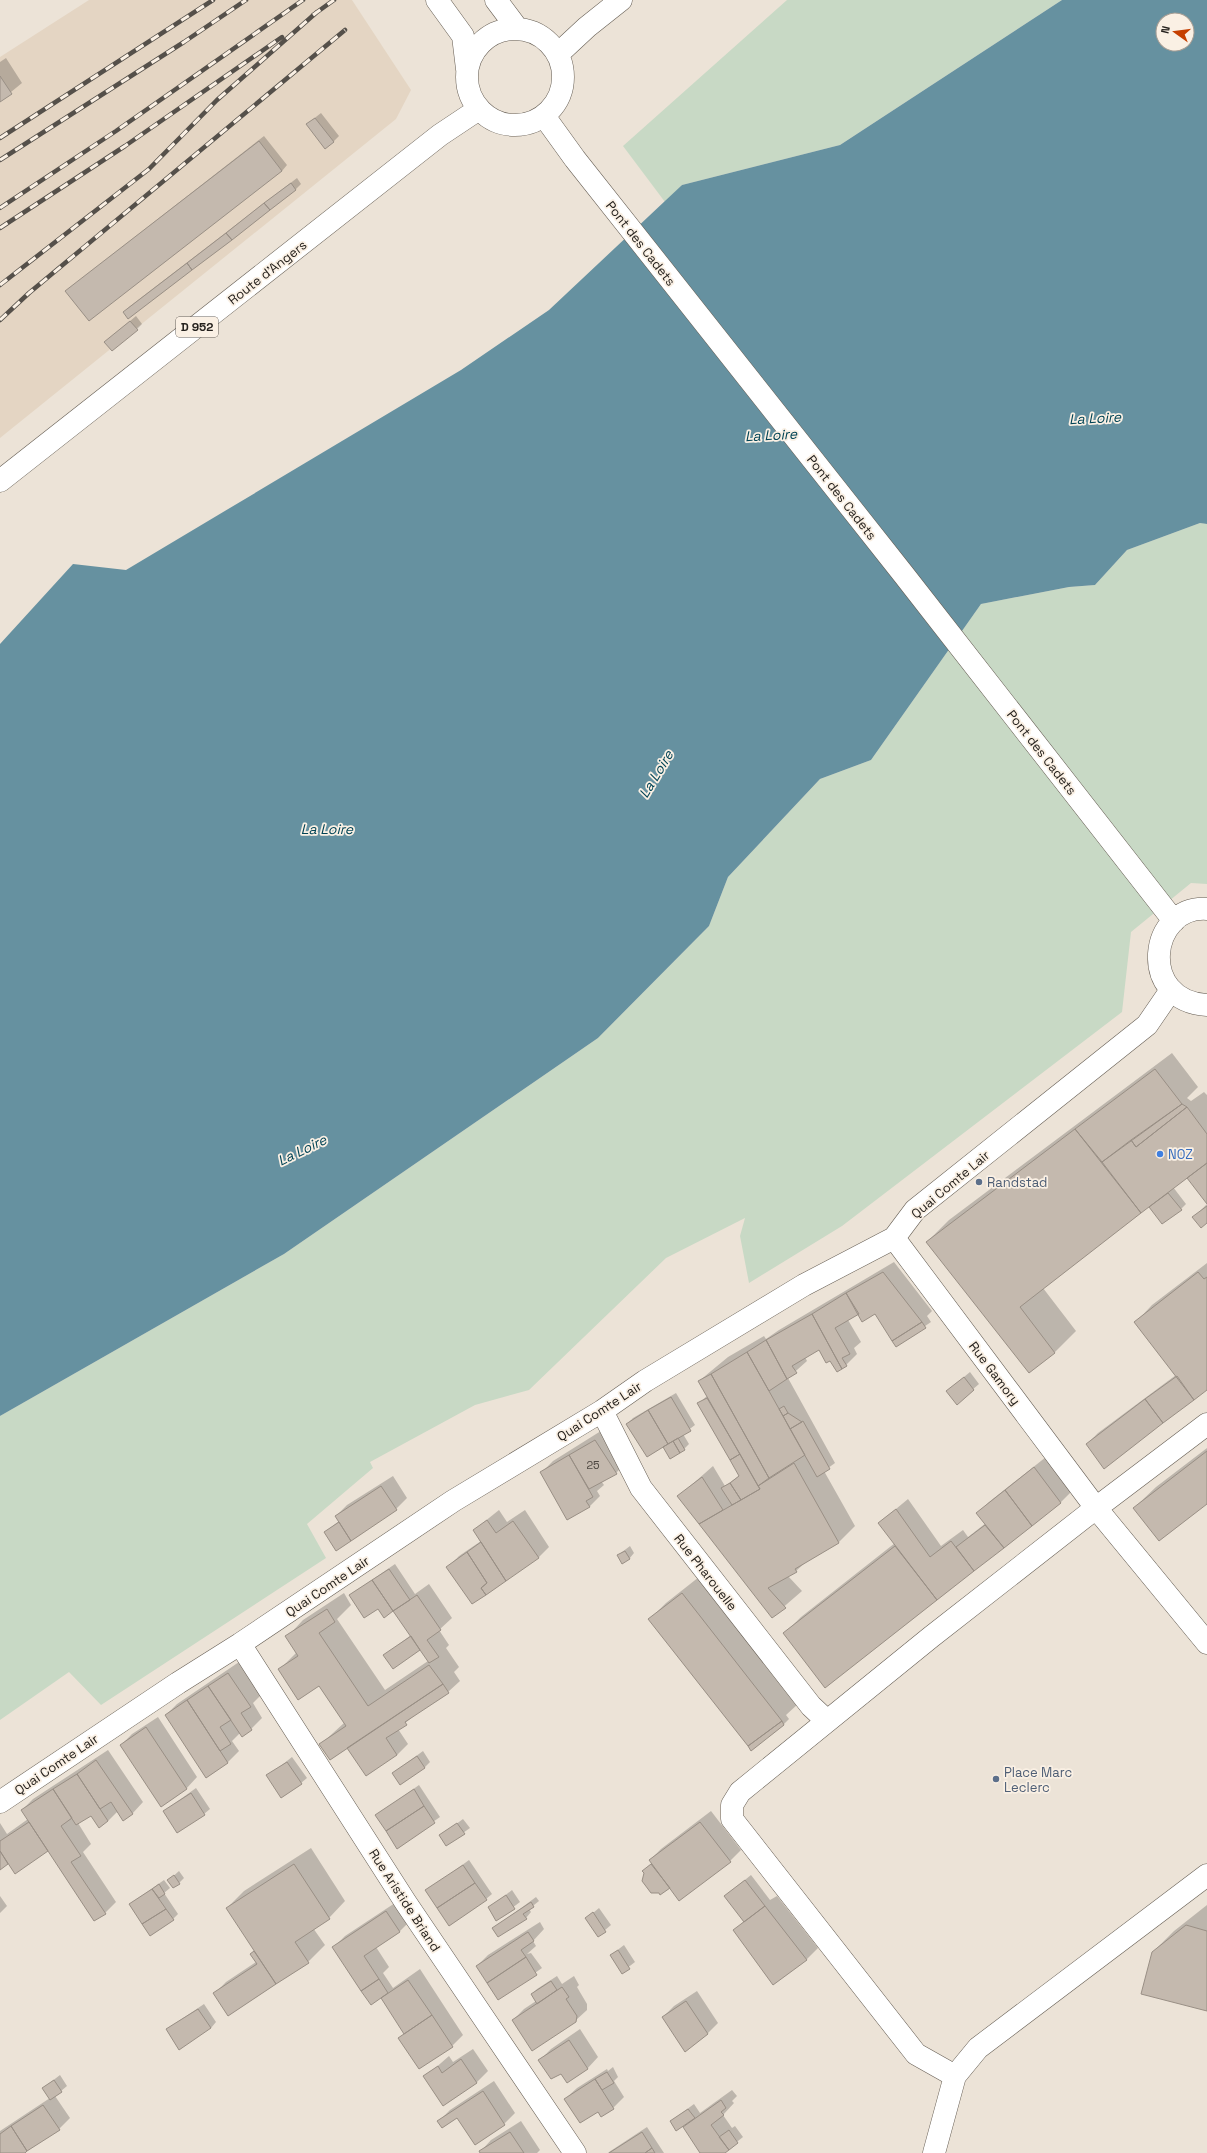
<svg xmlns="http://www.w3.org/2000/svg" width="1207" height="2153" viewBox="0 0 1207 2153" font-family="'Space Grotesk',sans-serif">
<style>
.built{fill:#e4d5c3}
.green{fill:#c8d9c5}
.water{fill:#6691a0;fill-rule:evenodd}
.shadow{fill:#0003}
.building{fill:#c4b9ae;stroke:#998f85}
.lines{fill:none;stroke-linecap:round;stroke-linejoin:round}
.minor-casing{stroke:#665e54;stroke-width:23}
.major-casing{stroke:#665e54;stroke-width:23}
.minor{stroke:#fff;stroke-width:22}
.major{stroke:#fff;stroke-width:22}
.rail-casing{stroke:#55504a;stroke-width:4.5}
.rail{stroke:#faf0e4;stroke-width:3;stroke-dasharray:9;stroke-linecap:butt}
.shop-dot{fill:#3f7fe0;stroke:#faf0e4;stroke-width:1.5}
.service-dot{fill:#5c6f8a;stroke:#faf0e4;stroke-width:1.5}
.labels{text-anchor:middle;stroke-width:3.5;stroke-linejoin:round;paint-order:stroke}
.number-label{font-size:11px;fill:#4d4741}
.shield{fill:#faf0e4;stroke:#655f59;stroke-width:1}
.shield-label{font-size:12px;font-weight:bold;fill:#25211d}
.street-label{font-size:13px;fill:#25211d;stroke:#faf0e4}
.shop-label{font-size:13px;fill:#366cbe;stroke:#faf0e4;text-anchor:start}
.service-label{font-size:13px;fill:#4e5e75;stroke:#faf0e4;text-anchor:start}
.water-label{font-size:14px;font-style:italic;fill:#014355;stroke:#faf0e4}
</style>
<rect width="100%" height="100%" fill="#ece3d7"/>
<path class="built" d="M89,0H352L411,90L396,119L0,438V57Z"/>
<path class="green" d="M787,0H1062L840,145L682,185L665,202L623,146Z
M1200,523L1207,524V884L1191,883L1131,932L1122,1012L842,1226L749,1283L740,1236L745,1218L666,1258L529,1390L475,1405L370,1462L373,1468L307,1524L326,1558L101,1705L69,1672L0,1720V1416L284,1254L598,1038L709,926L728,877L820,779L871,760L981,604L1069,587L1095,585L1127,550Z"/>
<path class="water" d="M1062,0H1207V524L1200,523L1127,550L1095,585L1069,587L981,604L871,760L820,779L728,877L709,926L598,1038L284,1254L0,1416V644L73,564L126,570L461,370L549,310L682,185L840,145ZM1163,20H1187V44H1163Z"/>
<path class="shadow" d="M6,58L22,83L0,101V62Z
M321,113L339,136L333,142L307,124Z
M264,136L287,165L282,171L66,291Z
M297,178L301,184L296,189L128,318L124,312L129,307Z
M136,316L142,324L137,329L105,342Z
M1172,1053L1198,1087L1187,1098L1191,1101L1204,1092L1207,1095V1202L1191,1174L1173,1187L1186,1204L1181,1209L1154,1202L1043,1288L1076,1331L1054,1353L927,1242L949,1220Z
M1207,1204V1222L1194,1217Z
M894,1262L932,1311L927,1316L931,1322L896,1346L876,1313H859L848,1320L861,1342L854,1348L857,1354L846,1365L830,1359L819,1349L805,1357L807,1361L788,1378L835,1463L824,1471L855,1526L838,1543L807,1561L796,1571L788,1576L802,1591L772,1617L679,1496L713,1466L725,1486L740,1475L699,1403L707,1396L699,1381L728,1357L764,1336L766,1339L779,1330Z
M1207,1263V1389L1087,1444L1098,1433L1176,1375L1136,1322L1152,1305Z
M970,1372L979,1384L957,1403L953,1386Z
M676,1393L695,1425L683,1434L689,1444L684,1449L663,1446L627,1424L633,1418Z
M612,1424L633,1456L616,1473L601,1481L604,1485L597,1491L600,1496L589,1507L542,1472L553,1461Z
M1207,1448V1503L1134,1508L1156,1487Z
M1046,1457L1072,1491L1061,1502L825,1687L785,1633L801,1617L895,1543L879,1523L908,1499L941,1546L963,1530L968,1537L986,1523L978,1513L989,1502Z
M393,1476L407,1498L396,1509L325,1532L339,1521L336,1516L347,1505Z
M499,1510L507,1522L525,1510L549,1547L538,1558L448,1567L459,1556L481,1541L474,1530Z
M630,1546L634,1553L629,1559L618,1555Z
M395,1564L415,1594L429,1584L452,1618L439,1630L449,1645L446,1648L459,1667L454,1672L460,1681L448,1692L416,1714L398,1729L408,1744L397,1755L321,1744L344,1723L319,1685L280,1669L297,1652L287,1637L303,1620L344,1593L351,1605L337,1619L385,1690L428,1661L420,1649L385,1655L411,1635L394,1610L378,1607L350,1595Z
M699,1577L798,1704L786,1715L789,1719L784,1724L751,1749L650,1619L666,1603Z
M239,1662L261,1695L253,1703L262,1718L251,1729L240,1733L232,1741L239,1751L228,1762L206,1777L166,1715L177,1704Z
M158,1717L197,1777L186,1789L121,1745L132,1734Z
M108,1750L143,1802L132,1814L118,1811L108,1821L91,1814L78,1823L91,1844L83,1852L116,1902L105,1913L49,1850L8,1863L0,1868V1823L7,1834L28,1819L22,1810L33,1799Z
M423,1751L430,1762L424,1768L393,1773Z
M292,1757L307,1778L301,1783L268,1776Z
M419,1785L440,1817L397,1847L377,1815Z
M196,1788L210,1809L204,1814L164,1811Z
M711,1811L741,1850L730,1861L680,1899L670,1887L643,1871L652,1863L650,1860L661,1849Z
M463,1819L470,1828L446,1845L440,1836Z
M311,1848L345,1901L329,1918L313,1928L325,1945L308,1962L229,2015L215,1993L226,1982L256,1962L251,1954L255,1950L227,1908L244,1891Z
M469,1860L492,1894L486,1899L427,1891Z
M179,1871L184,1878L179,1883L169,1880Z
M751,1875L770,1900L777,1896L818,1948L807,1959L774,1984L734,1931L744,1921L725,1896Z
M164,1880L170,1888L164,1893L178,1914L173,1919L130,1904Z
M512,1890L520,1902L496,1920L489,1908Z
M0,1896L7,1906L0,1913Z
M536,1897L539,1901L529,1909L531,1912L526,1918L494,1928Z
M398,1901L411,1920L400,1931L376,1947L389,1967L383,1973L393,1988L420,1969L463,2035L452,2046L399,2038L405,2033L387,1994L334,1947L345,1936Z
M1207,1905V2010L1152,1953L1174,1931Z
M599,1908L611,1925L598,1936L587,1918Z
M540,1922L544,1929L533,1941L536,1946L527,1954L531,1953L542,1968L499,1998L477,1966L488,1955Z
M624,1945L635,1962L622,1972L611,1955Z
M557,1976L562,1984L574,1976L579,1985L577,1987L587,2004V2010L575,2021L513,2020L524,2009L536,2001L532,1994L537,1989Z
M697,1991L718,2023L707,2034L663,2017L674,2006Z
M204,2004L216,2022L211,2028L167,2029Z
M580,2029L598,2057L587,2069L561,2072L540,2060L551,2049Z
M473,2049L488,2071L476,2083L425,2077L449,2056L453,2062Z
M613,2067L618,2077L614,2081L624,2097L613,2108L598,2111L565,2099L577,2088L607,2069L608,2071Z
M60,2075L67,2086L55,2096L70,2118L59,2129L23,2153H0V2131L50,2098L43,2088Z
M494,2081L515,2113L504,2124L457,2116L439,2121L450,2110Z
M732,2090L737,2096L732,2101L734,2103L723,2115L732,2128L735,2126L743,2137L723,2153H701L684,2127L687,2122L671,2121L694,2104L700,2113Z
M521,2121L540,2150L537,2153H481L480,2152L491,2140Z
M647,2127L664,2153H608L609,2152Z"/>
<path class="building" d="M0,76L12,94L0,102Z
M315,118L334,142L325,149L306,124Z
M259,141L282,171L89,321L65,291Z
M291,183L296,190L270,210L264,203Z
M264,203L270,210L232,240L226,233Z
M226,233L232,240L192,270L187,263Z
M187,263L192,270L128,319L123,312Z
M130,321L138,330L112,351L104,342Z
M1155,1069L1182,1104L1102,1162L1075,1129Z
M1182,1104L1187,1107L1136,1147L1131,1140Z
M1187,1107L1207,1134V1163L1141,1213L1102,1162L1131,1140L1136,1147Z
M1075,1129L1141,1213L1020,1307L1055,1353L1029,1373L926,1242Z
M1207,1163V1204L1187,1178Z
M1168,1193L1182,1210L1162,1224L1149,1207Z
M1207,1206V1223L1201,1228L1192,1217Z
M883,1272L922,1322L892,1341L875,1314L862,1322L846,1293Z
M1198,1272L1204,1279L1207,1277V1390L1194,1400L1134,1322Z
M846,1293L859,1314L835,1328L850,1354L842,1358L847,1366L842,1369L812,1314Z
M812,1314L842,1369L837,1372L830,1361L826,1363L819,1350L792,1366L797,1373L787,1379L766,1340Z
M922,1322L926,1328L896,1347L892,1341Z
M766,1340L787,1379L769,1391L747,1352Z
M747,1352L805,1455L769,1478L711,1374Z
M711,1374L769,1478L758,1486L698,1381Z
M1177,1376L1194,1400L1163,1423L1145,1399Z
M964,1377L974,1390L957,1405L946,1391Z
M671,1397L691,1431L668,1444L648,1410Z
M707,1398L740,1454L730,1460L697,1403Z
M1145,1399L1163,1423L1104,1469L1086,1444Z
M784,1406L788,1413L783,1416L779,1409Z
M648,1410L668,1444L647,1457L626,1424Z
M788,1413L802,1422L790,1429L783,1416Z
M803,1421L830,1469L817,1477L790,1429Z
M678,1438L685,1450L680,1453L673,1441Z
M595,1440L617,1474L589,1489L569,1455Z
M673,1441L680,1453L670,1459L663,1447Z
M1207,1451V1504L1159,1541L1133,1508Z
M740,1454L760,1489L741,1500L730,1483L739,1476L730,1460Z
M569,1455L593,1497L586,1501L590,1507L567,1520L540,1472Z
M794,1463L839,1543L795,1569L797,1572L768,1588L786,1608L772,1618L699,1524L760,1489L758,1486Z
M1034,1467L1061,1503L1032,1526L1005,1490Z
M702,1477L723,1510L699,1524L677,1496Z
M730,1483L741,1500L732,1505L721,1488Z
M381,1486L397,1510L351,1541L335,1516Z
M1005,1490L1032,1526L1004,1548L976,1513Z
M896,1509L930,1557L951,1541L974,1571L937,1600L878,1523Z
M487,1520L496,1533L513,1521L539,1558L506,1581L473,1530Z
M339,1522L351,1541L336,1551L324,1532Z
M985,1525L1004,1548L974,1571L956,1547Z
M481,1542L506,1581L486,1595L481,1588L487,1583L467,1552Z
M895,1546L937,1600L825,1688L783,1633Z
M625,1551L630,1559L622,1564L617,1555Z
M467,1552L487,1583L481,1588L486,1595L472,1604L446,1567Z
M389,1569L410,1600L393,1611L372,1580Z
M372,1580L393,1611L384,1618L378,1609L364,1618L349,1595Z
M682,1593L782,1721L748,1746L648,1619Z
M417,1595L441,1630L427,1640L439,1657L429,1663L393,1611Z
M327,1609L335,1622L319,1633L368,1706L429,1665L443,1684L330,1760L319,1744L346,1726L319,1686L298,1700L278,1669L298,1656L285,1636Z
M411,1636L420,1650L393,1669L383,1655Z
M228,1673L251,1707L241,1713L252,1730L242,1737L208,1686Z
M443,1684L449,1693L405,1722L407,1725L386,1738L397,1755L366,1776L347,1748Z
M208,1686L231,1720L220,1727L231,1744L220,1751L187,1700Z
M187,1700L228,1763L206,1778L165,1715Z
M782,1721L784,1725L751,1751L748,1746Z
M146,1727L187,1789L161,1807L120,1745Z
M417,1756L425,1768L400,1785L392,1773Z
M96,1760L133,1814L123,1821L111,1802L100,1809L77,1774Z
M287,1762L302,1784L281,1798L266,1775Z
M77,1774L108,1821L99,1828L91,1816L76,1825L53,1789Z
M53,1789L72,1818L61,1826L81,1856L71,1862L106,1914L94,1921L21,1810Z
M414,1789L424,1806L386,1831L375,1815Z
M191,1793L205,1815L177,1833L163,1811Z
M424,1806L435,1823L397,1849L386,1831Z
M29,1822L48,1851L15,1874L0,1851V1841Z
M700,1822L731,1862L679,1901L649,1860Z
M457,1823L465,1834L446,1846L439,1835Z
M0,1851L8,1864L0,1870Z
M294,1864L330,1919L295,1942L309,1963L276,1984L226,1908Z
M651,1864L670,1888L660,1895L659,1893H651L642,1881L644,1873L642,1871Z
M463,1865L475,1883L437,1908L425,1890Z
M174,1875L180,1884L173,1888L167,1880Z
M745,1880L765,1906L744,1922L724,1896Z
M475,1883L487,1900L449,1926L437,1908Z
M159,1884L165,1894L159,1898L152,1889Z
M152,1889L166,1909L142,1924L129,1904Z
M506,1895L515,1909L496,1921L488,1907Z
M531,1902L534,1907L523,1914L527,1919L498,1937L492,1928Z
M765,1906L807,1960L773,1985L733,1930Z
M166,1909L174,1920L150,1936L142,1924Z
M386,1911L400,1932L364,1956L379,1979L361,1991L332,1947Z
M593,1912L606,1932L598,1937L585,1918Z
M1186,1925L1207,1931V2011L1141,1994L1152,1952Z
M528,1932L534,1941L521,1950L526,1957L487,1983L476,1966Z
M618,1950L630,1969L622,1974L610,1955Z
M254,1951L276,1984L228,2016L213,1993L257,1964L250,1954Z
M526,1957L537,1975L498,2000L487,1983Z
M379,1979L388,1993L371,2005L361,1991Z
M408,1980L432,2015L404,2034L381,1998Z
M551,1981L557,1990L537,2004L531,1994Z
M562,1987L569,1997L566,1999L577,2016L576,2022L532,2051L512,2020Z
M686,2001L708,2034L685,2052L662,2017Z
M198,2009L211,2028L179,2050L166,2029Z
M432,2015L453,2047L419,2069L398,2038Z
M569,2040L588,2069L567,2083L561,2074L551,2079L538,2060Z
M461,2059L477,2083L443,2106L423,2076L438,2066L442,2073Z
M607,2072L614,2083L602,2090L595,2079Z
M595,2079L614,2109L601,2117L598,2112L580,2123L564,2099Z
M54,2080L62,2092L50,2100L42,2088Z
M483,2091L505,2125L475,2145L457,2118L442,2128L437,2121Z
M721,2100L726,2108L721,2112L724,2115L711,2125L729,2150L725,2153H700L683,2127Z
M43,2105L60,2130L27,2151L11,2126Z
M688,2109L695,2118L676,2131L670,2121Z
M11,2126L27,2151L25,2153H0V2134Z
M729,2130L738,2143L729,2150L719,2137Z
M510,2132L524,2153H480L479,2151Z
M642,2132L652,2148L645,2153H609Z
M652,2148L655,2153H645Z"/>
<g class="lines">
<g class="minor-casing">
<path id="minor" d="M894,1238L1096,1508L1207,1424
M602,1411L641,1488L811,1706L827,1721
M240,1644L406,1903L575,2153
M0,1802L178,1683L240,1644L453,1501L602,1411L645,1381L804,1285L894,1238L915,1210L1147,1025L1171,990
M955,2076L916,2054L732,1819V1805L740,1792L931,1637L1096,1508L1207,1643
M934,2153L955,2076L978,2048L1207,1875"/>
</g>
<g class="major-casing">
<path id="major" d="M437,0L463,36L467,69
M496,0L517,28
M467 77a48 48 0 1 1 96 0a48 48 0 1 1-96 0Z
M558,54L587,27L621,0
M544,116L575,159L904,575L1174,921
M0,481L440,135L479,109
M1207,909C1149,905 1137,1001 1207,1005"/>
</g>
<use href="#minor" class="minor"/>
<use href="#major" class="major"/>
<g class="rail-casing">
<path id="rail" d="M313,15L334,0
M0,138L213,0
M0,160L184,42L246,0
M0,208L116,131L303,0
M0,228L125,146L282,37
M0,285L149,169L217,100L317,12
M0,320L29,293L345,30"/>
</g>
<use href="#rail" class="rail"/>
</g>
<circle class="shop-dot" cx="1160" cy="1154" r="4"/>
<g class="service-dot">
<circle cx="979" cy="1182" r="4"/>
<circle cx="996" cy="1779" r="4"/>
</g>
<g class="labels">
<g class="number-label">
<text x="593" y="1469">25</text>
</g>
<rect class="shield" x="176" y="317" width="42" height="20" rx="3"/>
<g class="shield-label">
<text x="197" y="331">D 952</text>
</g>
<g class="street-label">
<text transform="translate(641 243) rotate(52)" y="5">Pont des Cadets</text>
<text transform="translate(267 272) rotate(-38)" y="5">Route d'Angers</text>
<text transform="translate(842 497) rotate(52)" y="5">Pont des Cadets</text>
<text transform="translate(1042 752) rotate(52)" y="5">Pont des Cadets</text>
<text transform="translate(950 1184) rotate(-40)" y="5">Quai Comte Lair</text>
<text transform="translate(995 1373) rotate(53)" y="5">Rue Gamory</text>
<text transform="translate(599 1411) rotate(-33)" y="5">Quai Comte Lair</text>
<text transform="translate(706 1572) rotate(52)" y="5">Rue Pharouelle</text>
<text transform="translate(327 1586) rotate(-34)" y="5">Quai Comte Lair</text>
<text transform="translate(56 1764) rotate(-34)" y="5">Quai Comte Lair</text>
<text transform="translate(405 1900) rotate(57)" y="5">Rue Aristide Briand</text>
</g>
<g class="shop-label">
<text x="1168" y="1159">NOZ</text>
</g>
<g class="service-label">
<text x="987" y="1187">Randstad</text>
<text x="1004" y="1777">Place Marc<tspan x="1004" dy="15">Leclerc</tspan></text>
</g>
<g class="water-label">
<text transform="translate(1095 418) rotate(-3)" y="5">La Loire</text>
<text transform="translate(771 435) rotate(-3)" y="5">La Loire</text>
<text transform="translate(656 774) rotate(-59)" y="5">La Loire</text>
<text x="327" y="834">La Loire</text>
<text transform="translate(302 1150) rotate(-26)" y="5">La Loire</text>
</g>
</g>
<g transform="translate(1175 32) rotate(284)"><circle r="19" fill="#faf0e4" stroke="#a59d94"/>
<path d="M0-3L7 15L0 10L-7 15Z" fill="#c53f00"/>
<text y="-6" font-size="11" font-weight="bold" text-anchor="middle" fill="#25211d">N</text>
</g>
</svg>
